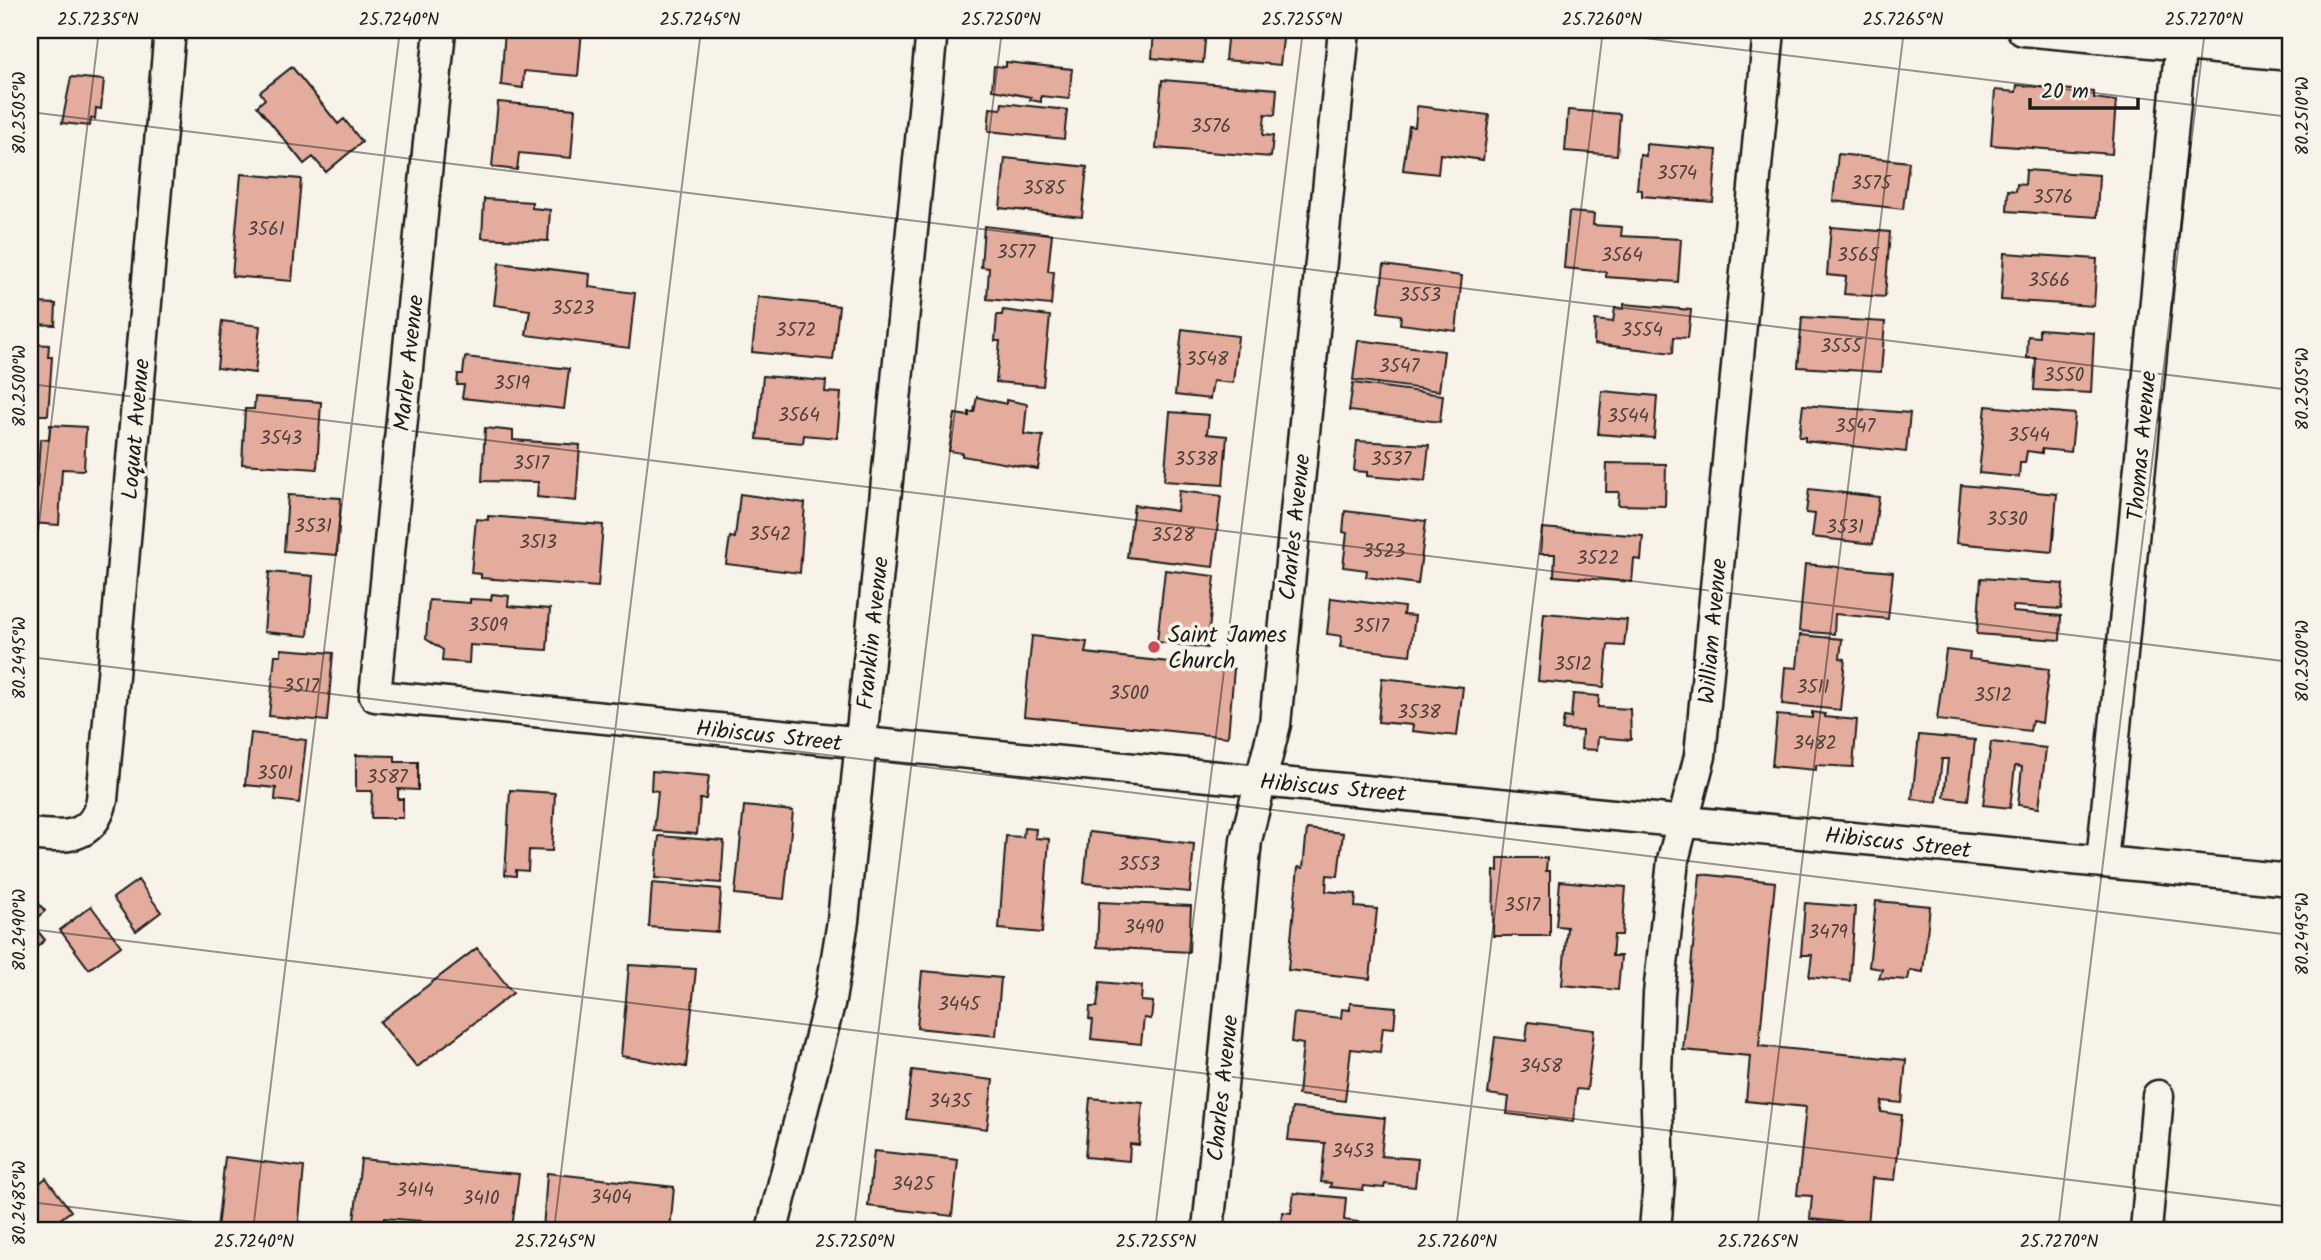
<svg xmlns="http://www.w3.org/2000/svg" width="2321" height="1260" viewBox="0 0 2321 1260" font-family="Kalam,sans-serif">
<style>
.building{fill:#e4ac9c;stroke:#1c1c1c;stroke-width:2}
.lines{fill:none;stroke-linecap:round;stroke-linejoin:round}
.minor-casing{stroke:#1c1c1c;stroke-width:35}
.minor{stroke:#f7f3e8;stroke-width:30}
.ticks{fill:none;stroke:#1c1c1c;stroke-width:2;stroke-opacity:0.45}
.poi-dot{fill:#d1495b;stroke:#f7f3e8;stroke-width:2.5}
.labels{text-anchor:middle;stroke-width:7;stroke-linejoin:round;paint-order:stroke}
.number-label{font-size:19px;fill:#4e403c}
.street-label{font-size:23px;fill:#1c1c1c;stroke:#f7f3e8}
.poi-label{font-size:23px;fill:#1c1c1c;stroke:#f7f3e8;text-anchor:start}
.neatline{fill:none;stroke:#1c1c1c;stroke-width:2.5}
.ticks-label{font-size:18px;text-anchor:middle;fill:#1c1c1c}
</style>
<rect width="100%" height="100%" fill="#f7f3e8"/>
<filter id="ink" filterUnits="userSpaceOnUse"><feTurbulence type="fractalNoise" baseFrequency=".0143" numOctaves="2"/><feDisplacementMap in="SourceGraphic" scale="14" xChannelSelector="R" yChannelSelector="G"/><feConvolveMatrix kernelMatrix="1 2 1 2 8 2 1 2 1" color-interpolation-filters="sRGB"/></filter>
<g filter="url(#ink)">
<path class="building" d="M505,30H582L578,76L524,71L523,88L501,85Z
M1154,30H1206L1203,63L1152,58Z
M1228,30H1284L1280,65L1225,60Z
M1006,62L1072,69L1069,99L1041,96V102L1036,101L1030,100L1031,97L992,90L994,66L1006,67Z
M292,67L338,124L344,119L362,142L326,172L313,157L304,164L257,106L265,99L260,92Z
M71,77L104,80L101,109L96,108L95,119L91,118L90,126L62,123Z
M1162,80L1277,89L1275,115L1265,114L1263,135L1273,136L1271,157L1156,148Z
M2017,85L2094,92V98L2116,101L2112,154L1991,145L1995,90L2016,92Z
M498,102L575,109L571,158L519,153L517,170L492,167Z
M1002,103L1067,110L1064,139L988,131L990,108L1001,109Z
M1417,106L1489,115L1483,160L1440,154L1438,174L1403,170L1409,126L1415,127Z
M1568,110L1620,114L1617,155L1565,151Z
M1646,144L1717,150L1713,202L1642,196V190L1637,189L1640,155L1646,156Z
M1838,154L1909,162L1903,209L1833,201Z
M1005,158L1087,167L1082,217L1000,208Z
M2026,170L2099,175L2097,217L2007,211L2008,190L2016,191L2017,184L2025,185Z
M241,174L301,179L292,281L232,276Z
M484,199L532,202V208L550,210L548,241L482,238Z
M1569,212L1594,214L1593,225L1622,227L1621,236L1681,239L1678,282L1606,277V272L1564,268Z
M984,226L1052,234L1048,271L1054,272L1051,305L987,299L989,268L981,267Z
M1831,227L1890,232L1885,297L1844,294L1846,277L1827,275Z
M2004,253L2097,259L2094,306L2001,300Z
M30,263L39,264L38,303L56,304L55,325L30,324Z
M499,263L590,274L589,287L635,293L629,348L526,335L530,310L494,305Z
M1384,265L1462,276L1456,331L1400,324L1401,315L1378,312Z
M758,297L839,306L833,360L752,352Z
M1624,304L1691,310L1688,338L1674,337L1673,353L1594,344L1595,320L1613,322L1615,308L1624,309Z
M1003,310L1050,316L1043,386L996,382L1000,341H995L997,315H1002Z
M1802,317L1885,322L1881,372L1798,367Z
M222,321L260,326L255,373L217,368Z
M1182,329L1238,336L1233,383L1213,381L1210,399L1175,395Z
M2039,329L2094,333L2091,393L2034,390L2036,358H2027L2028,336L2039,337Z
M1358,340L1444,351L1439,391L1353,380Z
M34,344L49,345L48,357H52L48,415H38L37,422H30V357H33Z
M465,357L569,369L564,409L462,398L464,385H457L458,374H463Z
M763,376L826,381L825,392L841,393L837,438L804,435L803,443L757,439Z
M1353,383L1443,395L1440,422L1349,411Z
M1602,391L1657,396L1654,438L1598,434Z
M255,397L321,402L317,469L242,464L245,409H254Z
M977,397L1006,404V400L1027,404L1024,434L1043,436L1038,469L962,456V453L949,451L955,414L969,416V412H974Z
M1803,405L1910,413L1906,452L1805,441V437H1799Z
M1986,406L2075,414L2071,452L2042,449V453L2027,451L2025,463H2020L2019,477L1979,473Z
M1170,412L1209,415L1207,434L1227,436L1223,485L1164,481Z
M50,425L86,427L84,470L62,469L59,525L30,523V486L37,487L40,439L49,440Z
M485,428L513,431V440L580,445L576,501L537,497L538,482L482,481Z
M1357,441L1429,445L1425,481L1367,476V472L1354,471Z
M1607,463L1666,464L1665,506L1618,505L1619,492H1606Z
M1961,485L2057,494L2052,552L1956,543Z
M1809,489L1879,497L1873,544L1812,537L1815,514L1806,513Z
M1179,491L1221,496L1213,567L1127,557L1134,505L1177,511Z
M740,494L805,503L800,573L726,564L730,537L735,538Z
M288,495L341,498L337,555L284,551Z
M1345,511L1426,521L1418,584L1366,577L1367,570L1343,567L1347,533L1343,532Z
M488,516L603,525L598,587L481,578V574L471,573L476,519L488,520Z
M1542,528L1643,536L1641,560L1634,559L1632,582L1554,576L1555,554H1540Z
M1805,564L1893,572L1888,619L1835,614L1834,634L1799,631Z
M1165,570L1215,576L1207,648L1157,642Z
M269,572L313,576L308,636L264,632Z
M1981,578L2063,584L2061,609L2013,606V612L2061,616L2060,640L1977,634Z
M492,594L509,596L508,606L550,609L547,650L470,645L469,663L442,661L443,650L426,639L429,600L470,603V599L491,600Z
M1331,598L1404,607L1403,615L1415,616L1410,655L1340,647L1342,636L1327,634Z
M1544,613L1627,620L1624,646L1608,645L1604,687L1538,681Z
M1800,635L1842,639L1840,658L1845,659L1840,710L1782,704L1785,667L1797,668Z
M1032,636L1087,642L1085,653L1234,669L1228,737L1024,716Z
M281,649L333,653L327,721L269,716L275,655H281Z
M1946,650L1970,653L1969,659L2049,669L2042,723L2032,721L2030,731L1937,720Z
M1382,678L1463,687L1457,736L1412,731L1413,725L1378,722Z
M1573,694L1599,696L1598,707L1630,709L1631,740L1598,737L1597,750L1581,749L1582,731L1562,730L1564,717L1571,718Z
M1812,712L1825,714V717L1857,720L1853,767L1816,765V770L1772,766L1777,715L1812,718Z
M251,733L306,740L299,803L275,800L276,788L245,785Z
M1919,735L1975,740L1968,800L1944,797L1948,759H1942L1937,802L1912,799Z
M1991,742L2046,748L2039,808L2018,805L2022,767L2015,766L2010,808L1983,805Z
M356,755L395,756V762H418V790L398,789V799H403V818H371L372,791H356Z
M652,771L709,776L706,799H700L697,834L654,831L658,791L651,790Z
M510,790L555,793L552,851L529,850L528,871L516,870V876L505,875Z
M744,806L793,811L784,899L735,894Z
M1024,828L1036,829L1035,838L1049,839L1042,933L999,929L1006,836L1023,837Z
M1307,829L1343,833L1338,876L1327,875L1326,891L1356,894L1355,907L1377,909L1370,979L1288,970L1298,867L1303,868Z
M1089,832L1194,844L1190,892L1084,883Z
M659,836L724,841L721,883L655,878Z
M1498,858H1547L1546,871H1550V936H1493L1494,871H1498Z
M1700,874L1775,882L1759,1046L1906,1060L1902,1103L1882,1101L1881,1112L1902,1115L1895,1180L1872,1178L1868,1225L1810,1219L1812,1196L1797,1195L1806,1107L1746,1101L1750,1056L1683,1050Z
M138,880L161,912L136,931L113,898Z
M1560,881L1626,887L1622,935H1614L1612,956H1621L1618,990L1562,985L1567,927L1556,926Z
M652,883L721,889L718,932L649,927Z
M30,893L45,911L31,923L45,940L30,953Z
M1876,901L1930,906L1923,972L1910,970L1908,980L1879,978L1882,969L1869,967Z
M1099,902L1191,906L1189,952L1097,947Z
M1805,903L1855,907L1850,981L1809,977L1812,955H1801Z
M91,906L121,946L89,969L60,930Z
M477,948L513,993L417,1067L380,1022Z
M629,965L696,969L686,1067L621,1056Z
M922,971L1001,978L996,1036L917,1028Z
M1100,982L1142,986L1141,1001L1153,1002L1151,1019L1144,1018L1141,1044L1091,1039L1093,1020L1089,1019L1090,1007H1097Z
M1350,1003L1396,1007L1394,1028L1383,1027L1380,1052L1351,1049L1345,1101L1298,1095L1303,1044L1291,1042L1294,1013L1341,1018L1342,1009L1350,1010Z
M1528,1022L1594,1030L1587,1090L1577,1089L1573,1122L1507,1114L1509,1097L1488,1094L1495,1037L1526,1041Z
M912,1070L993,1080L987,1129L906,1119Z
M1090,1098L1143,1103L1139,1145L1130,1144L1129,1161L1085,1157Z
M1292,1108L1385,1118L1381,1156L1418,1159L1415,1187L1385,1184L1384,1188L1364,1186L1363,1190L1330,1187L1331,1183L1321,1182L1325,1143L1288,1140Z
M874,1151L958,1160L952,1216L868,1206Z
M225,1157L304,1167L298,1230L217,1229Z
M361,1159L519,1174L512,1228L384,1218L383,1230H353Z
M547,1173L674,1187L670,1230H543Z
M46,1178L71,1211L45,1230H30V1183L33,1188Z
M1294,1193L1346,1198L1344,1220L1358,1222L1357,1230H1280L1283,1212L1291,1213Z"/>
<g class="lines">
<g class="minor-casing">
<path id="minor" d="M440,30L375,696L2291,880
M2023,30L2291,55
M30,834C64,838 93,840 102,800L170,30
M2102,862L2182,30
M772,1230L830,1000L843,921L932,30
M1208,1230L1246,840L1275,724L1344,30
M1655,1230L1659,1181L1656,1072L1659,994L1673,860L1700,756L1769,30
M2146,1230L2158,1096"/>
</g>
<use href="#minor" class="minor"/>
</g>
</g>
<path class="ticks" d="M1579,30L2291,117M30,112L2291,390M30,384L2291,662M30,598L99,30M30,657L2291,935M30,929L2291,1207M30,1202L261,1230M253,1230L400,30M554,1230L701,30M854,1230L1002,30M1155,1230L1303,30M1456,1230L1603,30M1757,1230L1904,30M2058,1230L2205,30"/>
<circle class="poi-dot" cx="1154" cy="647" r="7"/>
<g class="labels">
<g class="number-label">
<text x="1211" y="132">3576</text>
<text x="1677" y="179">3574</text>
<text x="1871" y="189">3575</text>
<text x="1044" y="194">3585</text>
<text x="2053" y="203">3576</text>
<text x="266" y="235">3561</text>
<text x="1016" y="258">3577</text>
<text x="1622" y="261">3564</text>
<text x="1858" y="261">3565</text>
<text x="2049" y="286">3566</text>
<text x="1420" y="301">3553</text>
<text x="573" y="314">3523</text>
<text x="796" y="336">3572</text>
<text x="1642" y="336">3554</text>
<text x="1841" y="352">3555</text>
<text x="1207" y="365">3548</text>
<text x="1399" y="372">3547</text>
<text x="2064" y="381">3550</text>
<text x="512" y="389">3519</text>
<text x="799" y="421">3564</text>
<text x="1628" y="422">3544</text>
<text x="1855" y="432">3547</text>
<text x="2029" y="441">3544</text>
<text x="281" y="444">3543</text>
<text x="1196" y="465">3538</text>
<text x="1391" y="465">3537</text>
<text x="531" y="469">3517</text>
<text x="2007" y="525">3530</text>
<text x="313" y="532">3531</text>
<text x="1845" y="533">3531</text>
<text x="770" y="540">3542</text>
<text x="1173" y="541">3528</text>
<text x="538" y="548">3513</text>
<text x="1384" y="557">3523</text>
<text x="1598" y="564">3522</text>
<text x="488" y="631">3509</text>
<text x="1371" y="632">3517</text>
<text x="1573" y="670">3512</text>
<text x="301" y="692">3517</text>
<text x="1813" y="693">3511</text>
<text x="1129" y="699">3500</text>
<text x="1993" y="701">3512</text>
<text x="1419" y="718">3538</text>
<text x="1815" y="749">3482</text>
<text x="275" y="779">3501</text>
<text x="387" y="783">3587</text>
<text x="1139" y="870">3553</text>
<text x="1522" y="911">3517</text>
<text x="1144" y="933">3490</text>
<text x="1828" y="938">3479</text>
<text x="959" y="1010">3445</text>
<text x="1541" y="1072">3458</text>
<text x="950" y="1107">3435</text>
<text x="1353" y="1157">3453</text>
<text x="913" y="1190">3425</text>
<text x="415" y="1196">3414</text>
<text x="611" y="1203">3404</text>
<text x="481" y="1204">3410</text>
</g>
<g class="street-label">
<text transform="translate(408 363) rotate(-84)" y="8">Marler Avenue</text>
<text transform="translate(135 429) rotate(-85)" y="8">Loquat Avenue</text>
<text transform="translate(2141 446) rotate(-85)" y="8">Thomas Avenue</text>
<text transform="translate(1294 527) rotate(-84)" y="8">Charles Avenue</text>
<text transform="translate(1712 631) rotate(-85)" y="8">William Avenue</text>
<text transform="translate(872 633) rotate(-84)" y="8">Franklin Avenue</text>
<text transform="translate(769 735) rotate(6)" y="8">Hibiscus Street</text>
<text transform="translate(1333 787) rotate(5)" y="8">Hibiscus Street</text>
<text transform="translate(1898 842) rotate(6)" y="8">Hibiscus Street</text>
<text transform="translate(1222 1088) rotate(-84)" y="8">Charles Avenue</text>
</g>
<g class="poi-label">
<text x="1168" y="642">Saint James<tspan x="1168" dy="26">Church</tspan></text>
</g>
</g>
<rect width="2321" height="1260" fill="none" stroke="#f7f3e8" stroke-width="77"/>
<path d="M2030 98v10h108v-10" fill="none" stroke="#1c1c1c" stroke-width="3.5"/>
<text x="2041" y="98" font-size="21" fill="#1c1c1c" stroke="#f7f3e8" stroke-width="5" paint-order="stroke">20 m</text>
<rect x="38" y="38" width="2244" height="1184" class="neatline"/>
<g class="ticks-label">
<text x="98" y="25">25.7235°N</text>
<text x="399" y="25">25.7240°N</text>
<text x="700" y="25">25.7245°N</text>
<text x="1001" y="25">25.7250°N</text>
<text x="1302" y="25">25.7255°N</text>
<text x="1602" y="25">25.7260°N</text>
<text x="1903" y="25">25.7265°N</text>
<text x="2204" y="25">25.7270°N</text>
<text transform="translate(19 113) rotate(-90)" y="6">80.2505°W</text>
<text transform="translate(2302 116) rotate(-90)" y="6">80.2510°W</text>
<text transform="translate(19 386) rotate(-90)" y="6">80.2500°W</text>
<text transform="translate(2302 389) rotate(-90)" y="6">80.2505°W</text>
<text transform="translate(19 658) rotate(-90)" y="6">80.2495°W</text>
<text transform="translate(2302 661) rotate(-90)" y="6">80.2500°W</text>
<text transform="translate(19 930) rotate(-90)" y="6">80.2490°W</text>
<text transform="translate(2302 934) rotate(-90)" y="6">80.2495°W</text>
<text transform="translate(19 1203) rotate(-90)" y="6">80.2485°W</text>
<text x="254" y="1247">25.7240°N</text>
<text x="555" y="1247">25.7245°N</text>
<text x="855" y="1247">25.7250°N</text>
<text x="1156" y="1247">25.7255°N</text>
<text x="1457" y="1247">25.7260°N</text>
<text x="1758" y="1247">25.7265°N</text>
<text x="2059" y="1247">25.7270°N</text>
</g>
</svg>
